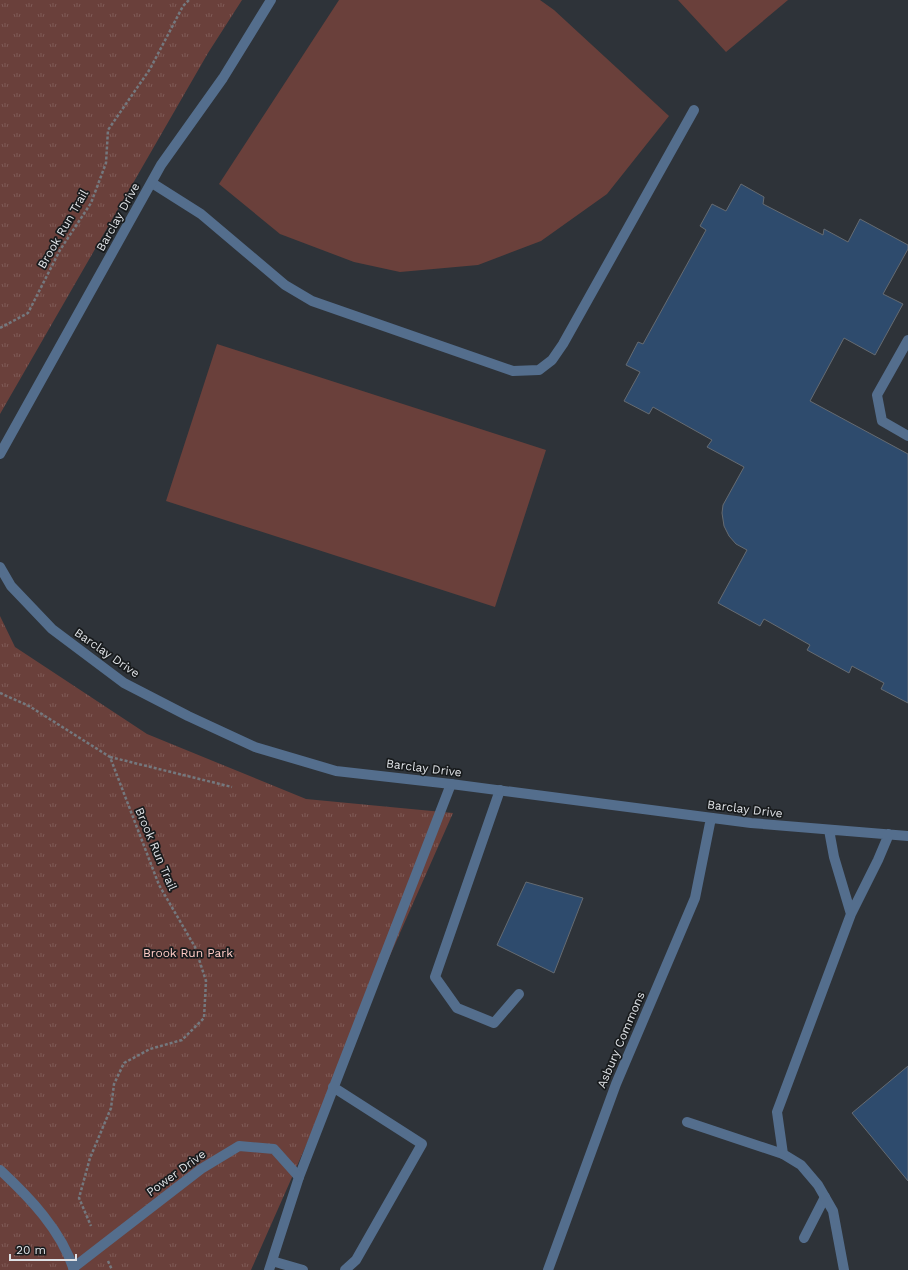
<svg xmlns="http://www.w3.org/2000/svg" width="908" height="1270" viewBox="0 0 908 1270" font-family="'Work Sans',sans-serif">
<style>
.grass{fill:#6a403b}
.park{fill:url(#park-tufts)}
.building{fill:#2e4b6d;stroke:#656b72}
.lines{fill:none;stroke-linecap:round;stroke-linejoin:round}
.path{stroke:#74787e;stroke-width:2.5;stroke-dasharray:3 2;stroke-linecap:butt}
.lane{stroke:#546e8d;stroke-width:10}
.street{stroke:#546e8d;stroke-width:10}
.labels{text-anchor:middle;stroke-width:3.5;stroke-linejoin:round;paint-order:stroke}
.street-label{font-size:12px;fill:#dfe2e6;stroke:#181b1d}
.park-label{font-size:12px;fill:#ffccc6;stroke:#181b1d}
</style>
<defs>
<pattern id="park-tufts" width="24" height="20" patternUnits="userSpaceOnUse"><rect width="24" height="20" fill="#6a403b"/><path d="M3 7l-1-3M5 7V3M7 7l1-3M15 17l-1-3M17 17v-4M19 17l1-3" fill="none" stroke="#7f5b57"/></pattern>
</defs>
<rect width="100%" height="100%" fill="#2e3339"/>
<path class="grass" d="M339,0H540L554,10L669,116L607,194L541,241L478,265L400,272L354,262L280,234L219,184Z
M678,0H788L726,52Z
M217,344L546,450L495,607L166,501Z"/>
<path class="park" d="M0,0H242L208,53L0,414Z
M0,616L15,647L147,734L306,799L453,813L251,1270H0Z"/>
<path class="building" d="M741,184L764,197L763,204L823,235L824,229L848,242L860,219L908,245V249L883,294L903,304L875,355L844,338L810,401L908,454V703L881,689L884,683L852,666L849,673L807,650L810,645L764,619L760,626L718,603L747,550L736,544L729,536L724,526L722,513L723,505L744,467L707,447L712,440L653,407L649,414L624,401L640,372L626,365L638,342L643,344L706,230L700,226L712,204L726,211Z
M526,882L583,898L554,973L497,945Z
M908,1066V1181L852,1113Z"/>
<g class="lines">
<path class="path" d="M0,328L28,313L60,250L91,203L106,163L108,130L150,69L183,6L189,0
M0,693L29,706L110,757L159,885L195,947L206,981L204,1018L182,1040L150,1049L124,1063L114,1084L111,1108L90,1158L79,1198L91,1226
M110,757L232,787
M108,1261L112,1270"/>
<path class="lane" d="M152,183L201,214L285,285L312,301L513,371L539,370L552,360L563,344L694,110
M908,340L877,395L882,421L908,436
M500,790L435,977L457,1008L494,1023L519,994
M333,1087L422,1144L356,1260L345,1270
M687,1122L783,1154
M804,1238L825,1197
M272,1261L303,1270
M269,1270L299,1177L451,784"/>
<path class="street" d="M0,454L161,165L223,78L271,0
M0,567L11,586L52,629L124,683L188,716L255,747L336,771L451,784L751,823L908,836
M829,830L834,857L851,914
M0,1170C30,1198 61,1230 74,1270
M73,1268L201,1169L239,1146L274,1149L299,1177
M548,1270L616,1084L695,898L711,818
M844,1270L833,1211L818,1185L801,1165L783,1154L777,1112L851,914L878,860L889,834"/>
</g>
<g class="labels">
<g class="street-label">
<text transform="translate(118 217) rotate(-61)" y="4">Barclay Drive</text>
<text transform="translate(63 229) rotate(-60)" y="4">Brook Run Trail</text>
<text transform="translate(107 653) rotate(35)" y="4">Barclay Drive</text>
<text transform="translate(424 768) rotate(7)" y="4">Barclay Drive</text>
<text transform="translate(745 809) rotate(7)" y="4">Barclay Drive</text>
<text transform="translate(156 849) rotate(67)" y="4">Brook Run Trail</text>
<text transform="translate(621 1040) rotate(-67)" y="4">Asbury Commons</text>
<text transform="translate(176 1173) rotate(-36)" y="4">Power Drive</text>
</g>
<g class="park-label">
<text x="188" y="957">Brook Run Park</text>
</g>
</g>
<path d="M10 1254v6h66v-6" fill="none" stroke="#dfe2e6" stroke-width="2"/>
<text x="16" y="1254" font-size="12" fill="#dfe2e6" stroke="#181b1d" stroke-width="3" paint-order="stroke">20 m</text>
</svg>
